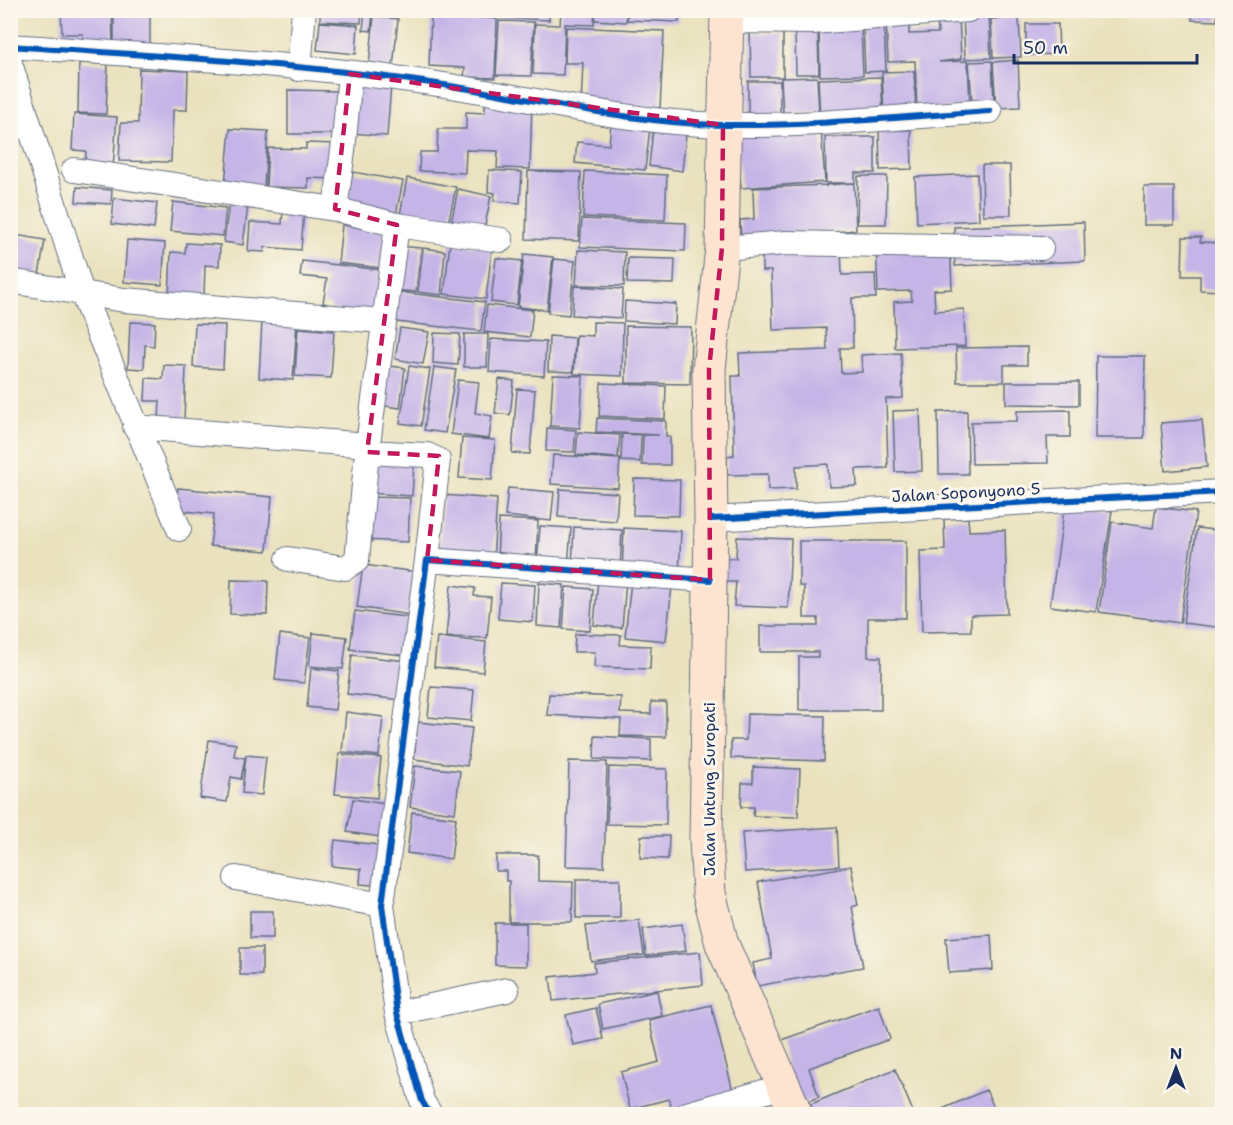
<svg xmlns="http://www.w3.org/2000/svg" width="1233" height="1125" viewBox="0 0 1233 1125" font-family="'Shantell Sans',sans-serif">
<style>
.building{fill:#c4b4e7}
.lines{fill:none;stroke-linecap:round;stroke-linejoin:round}
.minor-casing{stroke:#636e80;stroke-width:26}
.secondary-casing{stroke:#636e80;stroke-width:35}
.minor{stroke:#fff;stroke-width:24}
.secondary{stroke:#fde4d1;stroke-width:33}
.cycleway-casing{stroke:#fbf7ec;stroke-width:10}
.cycleway{stroke:#0057b8;stroke-width:6}
.marked{fill:none;stroke:#c2185b;stroke-width:4.5;stroke-dasharray:12 8;stroke-linejoin:round}
.labels{text-anchor:middle;stroke-width:6;stroke-linejoin:round;paint-order:stroke}
.street-label{font-size:16px;fill:#1b2f5e;stroke:#fbf7ec}
</style>
<rect width="100%" height="100%" fill="#fbf7ec"/>
<filter id="ink" filterUnits="userSpaceOnUse"><feTurbulence type="fractalNoise" baseFrequency=".0167" numOctaves="2"/><feDisplacementMap in="SourceGraphic" scale="12" xChannelSelector="R" yChannelSelector="G"/><feConvolveMatrix kernelMatrix="1 2 1 2 8 2 1 2 1" color-interpolation-filters="sRGB"/></filter>
<filter id="wash" filterUnits="userSpaceOnUse"><feTurbulence type="fractalNoise" baseFrequency=".008" numOctaves="4" result="noise"/><feDisplacementMap in="SourceGraphic" scale="24" xChannelSelector="R" yChannelSelector="G"/><feGaussianBlur stdDeviation="1.35" result="paint"/><feColorMatrix in="noise" values="0 0 0 0 0 0 0 0 0 0 0 0 0 0 0 0 0 1.4 0 .05"/><feComposite in="paint" operator="in"/></filter>
<g filter="url(#wash)">
<rect width="100%" height="100%" fill="#eae2be"/>
<g id="blocks">
<path class="building" d="M61,10H112L113,46L84,47L83,34H62Z
M114,10H150V44H114Z
M320,10H362L361,23L320,21Z
M365,10H404L403,16L373,12L371,31L363,30Z
M500,10H550L549,20L499,18Z
M561,10H595L594,25L565,24L563,75L533,74L535,24L560,25Z
M596,10H627L626,22L595,20Z
M628,10H679V22L627,20Z
M1193,10H1218L1217,21L1192,20Z
M431,13L497,19L495,78L464,77L465,68L429,66Z
M989,14L991,58L965,59L963,15Z
M374,16L398,19L393,68L369,66Z
M937,16H959L961,59L939,62L968,61L970,105L917,111L915,61L888,62L886,19L909,18V34L938,33Z
M1019,18L1021,57L993,58L991,19Z
M499,21L534,22L531,76L496,75Z
M320,22L358,25L356,54L317,50Z
M884,23L886,71L865,72L863,24Z
M1026,24H1058L1059,54L1026,55Z
M566,27L664,31L660,108L581,105L583,63H565Z
M861,27L863,75L820,76L819,29Z
M818,31L819,74H796L795,32Z
M750,33H783V77H751Z
M1018,60L1020,107L996,108L993,62Z
M992,61L994,104H972L969,62Z
M79,63L108,64L106,114L78,113Z
M139,69L188,71L187,110H173L171,162L119,161L121,123H138Z
M914,71L916,113L884,114L882,72Z
M817,77L819,112L783,114L781,78Z
M881,77L883,112L820,119L818,79Z
M748,81H780V119L748,120Z
M354,82L391,85L387,136L351,133Z
M288,90L338,91V134H288Z
M485,102L532,103L530,169L497,168L498,151L466,150L465,173L419,171L420,152H437L438,129H466V112L485,113Z
M74,114L117,117L113,168L85,166L86,151L72,150Z
M654,121L687,125L682,171L649,166Z
M611,123L650,127L645,170L575,163L577,142L609,145Z
M821,128L825,182L741,188L737,134Z
M230,129L268,131L264,187L225,184Z
M879,130H911L912,169L880,170Z
M825,137H875V173H855V183H826Z
M306,143L337,144L335,179L308,178V188L266,187L268,148L306,149Z
M982,165H1010L1011,215H983Z
M489,170L522,172L520,203L494,201L495,193L488,192Z
M528,171L581,172L579,241L526,239Z
M585,171L667,175L665,220L583,217Z
M353,172L403,181L395,219L346,210Z
M977,174L979,220L917,223L915,177Z
M858,176H887L886,224H857Z
M407,178L456,187L447,229L399,220Z
M854,183L856,230L741,240L740,220L754,219L753,188L825,185L826,187V185Z
M77,187L112,190L111,204L76,202Z
M1144,187H1174V225H1144Z
M458,189L491,196L483,235L450,228Z
M114,198L157,203L154,229L112,224Z
M173,202L226,208L223,236L170,231Z
M229,204L248,206L243,245L224,242Z
M283,209L304,211L301,250L265,247L264,252L248,251L250,222L282,224Z
M582,219L686,223L685,251L580,247Z
M1084,222L1085,261L955,266L954,227Z
M342,225L386,231L381,268L338,263Z
M10,234L45,240L39,275L10,270Z
M1183,237H1201L1200,242L1222,243L1221,291L1200,290V276H1182Z
M950,239L952,289L934,290L935,311L964,309L965,346L895,348L894,302L912,301L911,291L878,292L876,242Z
M127,240L165,243L162,285L124,282Z
M186,243L220,245L219,266L205,265L204,295L169,298L171,252L185,253Z
M450,243L492,248L486,299L444,294Z
M841,244L842,275L875,274L876,298H852L853,348H840L841,373L862,372L861,355L901,353L903,398L886,399L888,468L856,469L857,486L829,487L828,464L796,466V489L768,490V474L727,475V456L734,455L732,376H740L739,353L827,350L826,328L773,330L771,271H762V246Z
M397,246L421,248L416,292L392,290Z
M423,248L445,251L441,295L418,292Z
M578,250L625,252L624,286L576,285Z
M524,254L553,257L547,310L518,307Z
M496,258L522,261L517,305L491,302Z
M628,258L675,259L674,284L627,283Z
M554,259L575,261L569,315L548,313Z
M302,261L382,270L377,315L331,310V305L323,303L327,279L300,276Z
M574,286L623,289L621,318L572,315Z
M390,291L485,302L481,331L387,321Z
M625,301L676,304L675,324L624,321Z
M487,305L533,310L530,337L484,332Z
M262,320L297,322L293,380L259,378Z
M130,322L155,323L154,346L145,345L144,369L128,368Z
M593,322L623,323L622,376L574,374L576,335L593,336Z
M195,324L225,325L223,369L193,367Z
M626,326L691,327L690,384L626,383Z
M298,328L334,331L331,378L295,376Z
M400,328L429,332L423,364L395,359Z
M434,333L460,334L458,365L433,363Z
M464,334H488L487,367H464Z
M549,336L575,338L573,372L548,371Z
M491,339L546,342L544,376L489,372Z
M1027,347V365H1004V382H957L956,348Z
M1096,356H1145L1144,438H1095Z
M164,365L186,366L184,421L159,420L160,401H145L146,378L163,379Z
M383,365L405,368L400,408L378,405Z
M409,366L430,369L421,426L400,423Z
M434,367L456,370L445,433L424,430Z
M553,375L583,376L580,428L550,426Z
M499,379L514,381L510,415L495,413Z
M458,380L479,382L475,413L492,416L489,439L451,434Z
M1006,382H1079V405L1006,404Z
M601,383L666,386L665,419L599,416Z
M517,389L535,390L530,454L512,453Z
M920,410L922,471L895,472L893,411Z
M1070,410V437H1047L1048,463L972,464L971,422L1017,421V411Z
M967,411L968,474H939L938,412Z
M597,418L666,421V436H670V465H642L643,435H659L596,432Z
M1202,420L1207,467L1165,471L1161,423Z
M547,428L576,430L574,452L546,451Z
M578,432L620,435L618,458L576,455Z
M622,434L641,435L640,462L621,461Z
M462,438L495,440L492,480L459,478Z
M553,455L620,459L618,488L551,484Z
M370,461L414,464L412,496L368,493Z
M634,479L680,480L679,516L633,515Z
M178,488L272,497L267,551L210,546L214,514L175,510Z
M508,488L554,492L551,521L505,516Z
M560,489L618,493L616,521L558,517Z
M443,495L497,499L493,561L439,557Z
M366,497L410,498L408,542L364,540Z
M1065,504L1112,511L1096,612L1050,606Z
M1156,507L1196,512L1180,623L1099,612L1112,522L1153,528Z
M968,518L969,531L1005,530L1007,614L971,615V631L922,632L920,551L945,550L944,519Z
M499,519L538,521L536,561L497,559Z
M540,526L571,528L568,567L537,565Z
M574,527L622,530L620,568L572,565Z
M624,528L681,531L679,576L622,574Z
M1197,528L1222,531V620L1217,619L1216,627L1183,623Z
M737,537L791,539L788,608L734,606L736,582H724L725,558H736Z
M799,541H906V618H868V657H881V710H799V657H818V652H760V626H818V618H804V586H799Z
M363,565L417,572L410,615L357,607Z
M598,579L626,581L622,628L594,625Z
M231,580L268,581L267,615L230,614Z
M631,581L672,586L666,641L625,637Z
M501,583L535,585L533,622L498,619Z
M539,583L564,585L561,628L537,626Z
M451,585L475,588L474,596L491,597L487,638L446,637Z
M566,587L593,589L590,631L563,629Z
M355,611L414,618L410,656L350,649Z
M313,633L347,637L343,669L309,666Z
M280,634L310,638L304,683L275,680Z
M575,634L621,635L620,645L651,646L650,669L594,667L595,652H574Z
M437,637L486,642L483,672L434,667Z
M352,655L407,661L402,700L347,694Z
M311,668L339,671L335,710L307,707Z
M431,687L474,690L471,721L428,717Z
M549,694L621,697L620,713L651,714V702H666V737L620,736L621,719L547,715Z
M346,712L383,717L379,756L342,752Z
M747,714L825,716L824,761L731,758V740H746Z
M418,722L472,728L467,766L414,759Z
M595,736L651,739V761L594,759Z
M209,740L236,744L234,756L245,758L241,779L231,777L227,802L200,798Z
M339,754L381,758L377,798L335,794Z
M246,755L266,757L262,795L242,793Z
M569,761L607,762L604,867L566,866Z
M415,766L460,771L455,813L410,807Z
M609,767L667,769L666,825L607,824Z
M753,767L800,769L798,817L753,816L754,807H741L742,783H753Z
M353,799L392,805L387,838L347,832Z
M412,812L456,818L451,859L407,853Z
M837,827L839,866L745,872L742,833Z
M641,836H669L668,859L640,858Z
M335,840L388,846L384,886L360,884L361,869L332,866Z
M496,855H538V881L573,882L572,922H509V881H506V871H496Z
M851,866L858,905L852,907L863,967L757,986L753,963L772,959L758,882Z
M576,879H620V918H576Z
M250,911H273V938H250Z
M639,920L644,955L591,961L586,926Z
M495,923H526V966L495,965Z
M682,924L686,951L646,956L643,929Z
M991,935L993,970L949,973L946,938Z
M240,948H262V975H240Z
M700,952L703,985L553,1001L550,977L595,972L594,963Z
M657,991L662,1016L603,1029L598,1004Z
M711,1005L734,1095L672,1110L669,1099L630,1109L621,1072L659,1062L649,1020Z
M879,1006L890,1039L809,1068L819,1097L795,1106L781,1040Z
M596,1008L603,1039L573,1045L566,1015Z
M895,1069L914,1114H807L804,1107Z
M986,1090L997,1114H931Z"/>
</g>
</g>
<g filter="url(#ink)">
<use href="#blocks" fill-opacity="0" stroke="#636e80" stroke-width="1.5"/>
<g class="lines">
<g class="minor-casing">
<path id="minor" d="M727,21L812,22L968,10
M10,46C155,56 301,63 444,85C537,99 629,123 723,125C812,126 902,117 990,111
M10,63L82,293L179,529
M299,69L304,10
M74,170L335,209L343,151L350,74
M335,209L397,225L501,240
M397,225L367,452L427,455L438,460L427,560
M722,248L786,243L1041,248
M10,281L124,300L383,321
M135,427L368,445
M711,519L1222,492
M288,559L345,568L357,560L367,452
M236,878L382,905
M397,1013L507,990
M430,1114L422,1101L397,1013L382,905L427,560L710,580
M687,1114L784,1086"/>
</g>
<g class="secondary-casing">
<path id="secondary" d="M727,10L722,248L709,369L711,519L706,840L709,893L722,944L796,1114"/>
</g>
<use href="#minor" class="minor"/>
<use href="#secondary" class="secondary"/>
<g class="cycleway-casing">
<path id="cycleway" d="M10,46C155,56 301,63 444,85C537,99 629,123 723,125C812,126 902,117 990,111
M711,519L1222,492
M430,1114L422,1101L397,1013L382,905L427,560L710,580"/>
</g>
<use href="#cycleway" class="cycleway"/>
</g>
</g>
<path class="marked" d="M350,74L723,125L722,248L709,369L710,580L427,560L439,456L367,452L397,225L335,209Z"/>
<g class="labels">
<g class="street-label">
<text transform="translate(966 492) rotate(-3)" y="6">Jalan Soponyono 5</text>
<text transform="translate(709 789) rotate(-90)" y="6">Jalan Untung Suropati</text>
</g>
</g>
<rect width="1233" height="1125" fill="none" stroke="#fbf7ec" stroke-width="36"/>
<g transform="translate(1176 1068)" stroke="#fbf7ec" stroke-width="4.5" paint-order="stroke">
<path d="M0-4.5L10 22L0 15L-10 22Z" fill="#1b2f5e"/>
<text y="-9" font-size="16" font-weight="bold" text-anchor="middle" fill="#1b2f5e">N</text>
</g>
<path d="M1014 54v9h183v-9" fill="none" stroke="#1b2f5e" stroke-width="3"/>
<text x="1023" y="54" font-size="18" fill="#1b2f5e" stroke="#fbf7ec" stroke-width="4.5" paint-order="stroke">50 m</text>
</svg>
